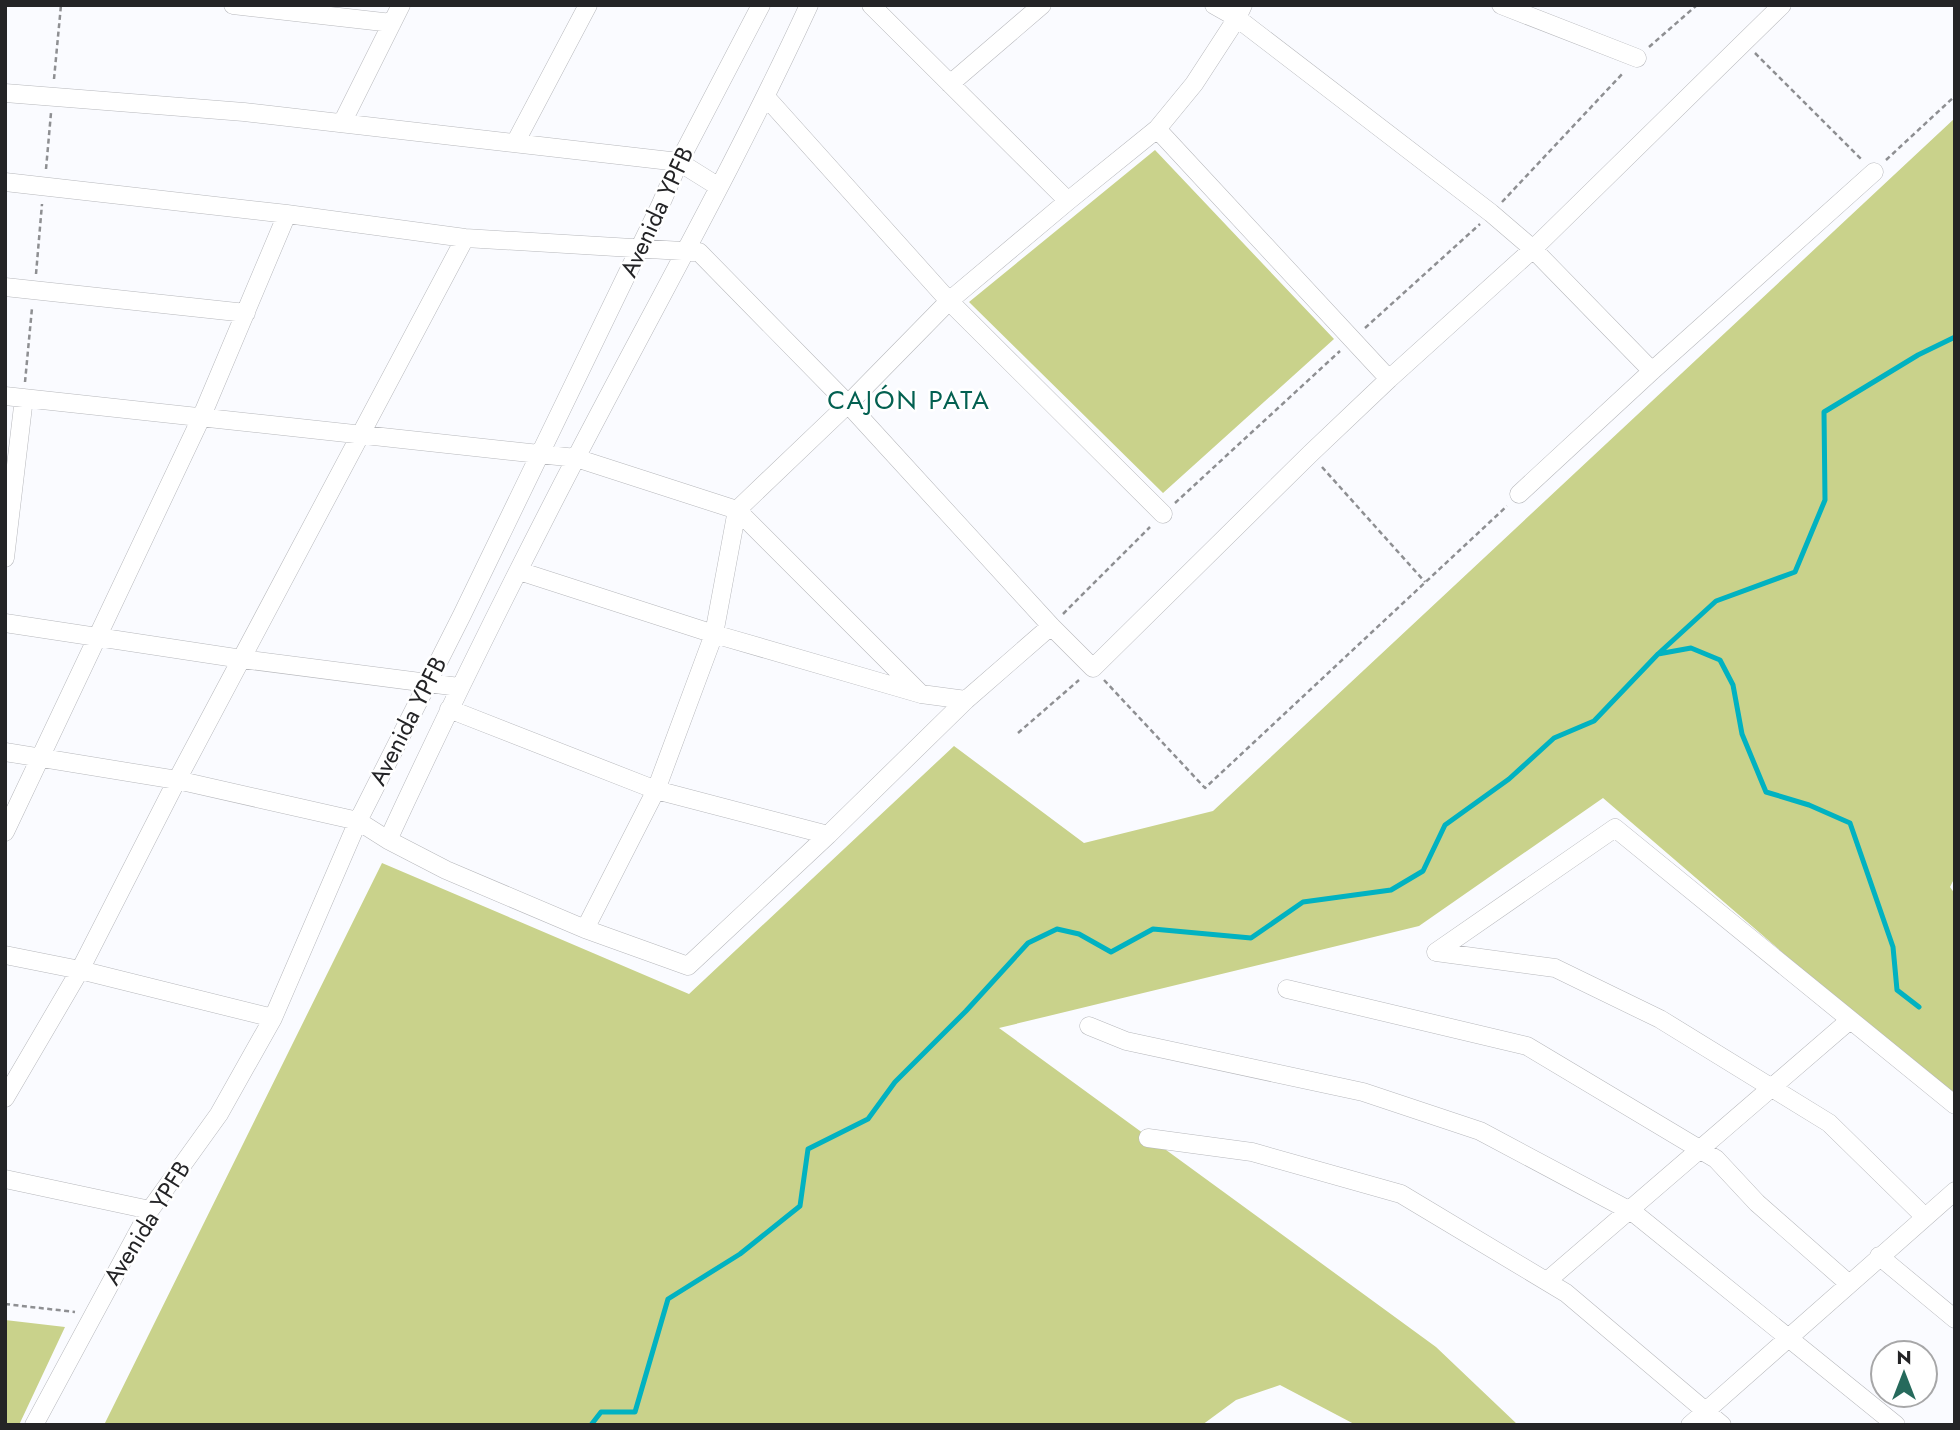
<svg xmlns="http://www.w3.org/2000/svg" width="1960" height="1430" viewBox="0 0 1960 1430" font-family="Jost,sans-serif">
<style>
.green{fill:#c9d28b}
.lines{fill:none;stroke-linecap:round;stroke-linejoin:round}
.stream{stroke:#01b2c1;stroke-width:5}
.minor-casing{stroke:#b7b8bc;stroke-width:19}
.path{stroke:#8e8f92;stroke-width:2.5;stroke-dasharray:5 3.5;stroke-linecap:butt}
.minor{stroke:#fff;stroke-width:18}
.labels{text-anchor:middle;stroke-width:5;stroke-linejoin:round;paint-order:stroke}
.street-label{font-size:24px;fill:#242426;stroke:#fff}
.neighbourhood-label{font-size:26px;letter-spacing:2px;fill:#036051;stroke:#fff}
</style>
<rect width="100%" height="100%" fill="#fafbff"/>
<path class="green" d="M1955,118V877L1950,887L1955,894V1101L1603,798L1419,926L999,1028L1436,1347L1518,1425H1356L1280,1385L1236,1400L1202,1425H104L382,863L689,994L954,746L1084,843L1213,811Z
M1155,150L1334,339L1163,493L969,302Z
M5,1320L65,1327L19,1425H5Z"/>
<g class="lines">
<path class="stream" d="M1658,654L1691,648L1720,660L1733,685L1742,734L1766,792L1809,805L1850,823L1893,947L1897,990L1919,1007
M591,1425L601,1412H635L668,1299L740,1254L800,1206L808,1149L868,1119L895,1082L966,1011L1028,943L1057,929L1079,934L1111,952L1153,929L1251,938L1303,902L1391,890L1423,871L1445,825L1509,779L1554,738L1594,721L1658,654L1716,601L1795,572L1825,500L1824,412L1918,355L1955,337"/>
<g class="minor-casing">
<path id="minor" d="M233,5L392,23
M871,5L1068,201
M1214,5L1237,18L1491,213L1533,249L1652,371
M1501,5L1637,58
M950,84L1042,5
M5,93L244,112L679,162L719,187
M766,97L949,301L1163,514
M342,123L401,5
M1157,129L1389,379
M515,143L588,5
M5,182L287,214L465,238L699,252L848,404L1051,626L1093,668L1310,454L1389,379L1533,249L1782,5
M5,287L246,313
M5,396L576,458L737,510L848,404L949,301L1068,201L1157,129L1194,84L1237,18L1243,5
M1519,494L1652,371L1874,172
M737,510L919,692
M5,558L24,398
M519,571L714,634L921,694L966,700
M5,623L242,659L459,687
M449,709L656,790L828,835
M5,752L177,780L358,821L388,840L446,870L585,929L688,966L828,835L966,700L1051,626
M5,832L201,418L287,214
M388,840C448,710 511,583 577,456C655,306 738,159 809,5
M585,929L656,790L714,634L737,510
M1436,952L1615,828L1955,1105
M1436,952L1555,968L1660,1019L1829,1123L1925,1217
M5,955L80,970L273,1018
M1287,989L1527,1046L1716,1159L1757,1203L1848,1283
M1089,1026L1126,1041L1363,1092L1480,1131L1634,1213L1896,1425
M5,1098L80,970L177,780L465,238
M1148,1138L1252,1152L1401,1194L1566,1293L1722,1425
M5,1179L150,1210
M1879,1256L1955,1319
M1547,1281L1850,1020
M34,1425L150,1210L219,1114L273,1018L358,821L462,615L660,206L679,162L761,5
M1690,1425L1955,1191"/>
</g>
<path class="path" d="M1649,47L1697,5
M1755,53L1862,160
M54,79L61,5
M1886,160L1955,96
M46,169L51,113
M1502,202L1624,72
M36,274L42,204
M1365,328L1480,224
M25,382L32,308
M1322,467L1425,582
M1175,503L1340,351
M1063,614L1150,527
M1104,680L1205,788L1507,506
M1018,733L1079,680
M5,1304L75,1312"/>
<use href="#minor" class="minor"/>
</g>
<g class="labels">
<g class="street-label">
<text transform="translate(657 212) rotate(-65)" y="8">Avenida YPFB</text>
<text transform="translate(408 721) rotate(-63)" y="8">Avenida YPFB</text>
<text transform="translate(147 1223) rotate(-58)" y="8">Avenida YPFB</text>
</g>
<g class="neighbourhood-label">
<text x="909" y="409">CAJÓN PATA</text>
</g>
</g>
<rect width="1960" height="1430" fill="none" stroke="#242426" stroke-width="14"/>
<g transform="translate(1904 1374)"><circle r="33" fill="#ffffff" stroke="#a7a7a8" stroke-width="2"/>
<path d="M0-5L12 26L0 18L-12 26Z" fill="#266a5c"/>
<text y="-10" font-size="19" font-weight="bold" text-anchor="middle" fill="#242426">N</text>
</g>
</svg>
